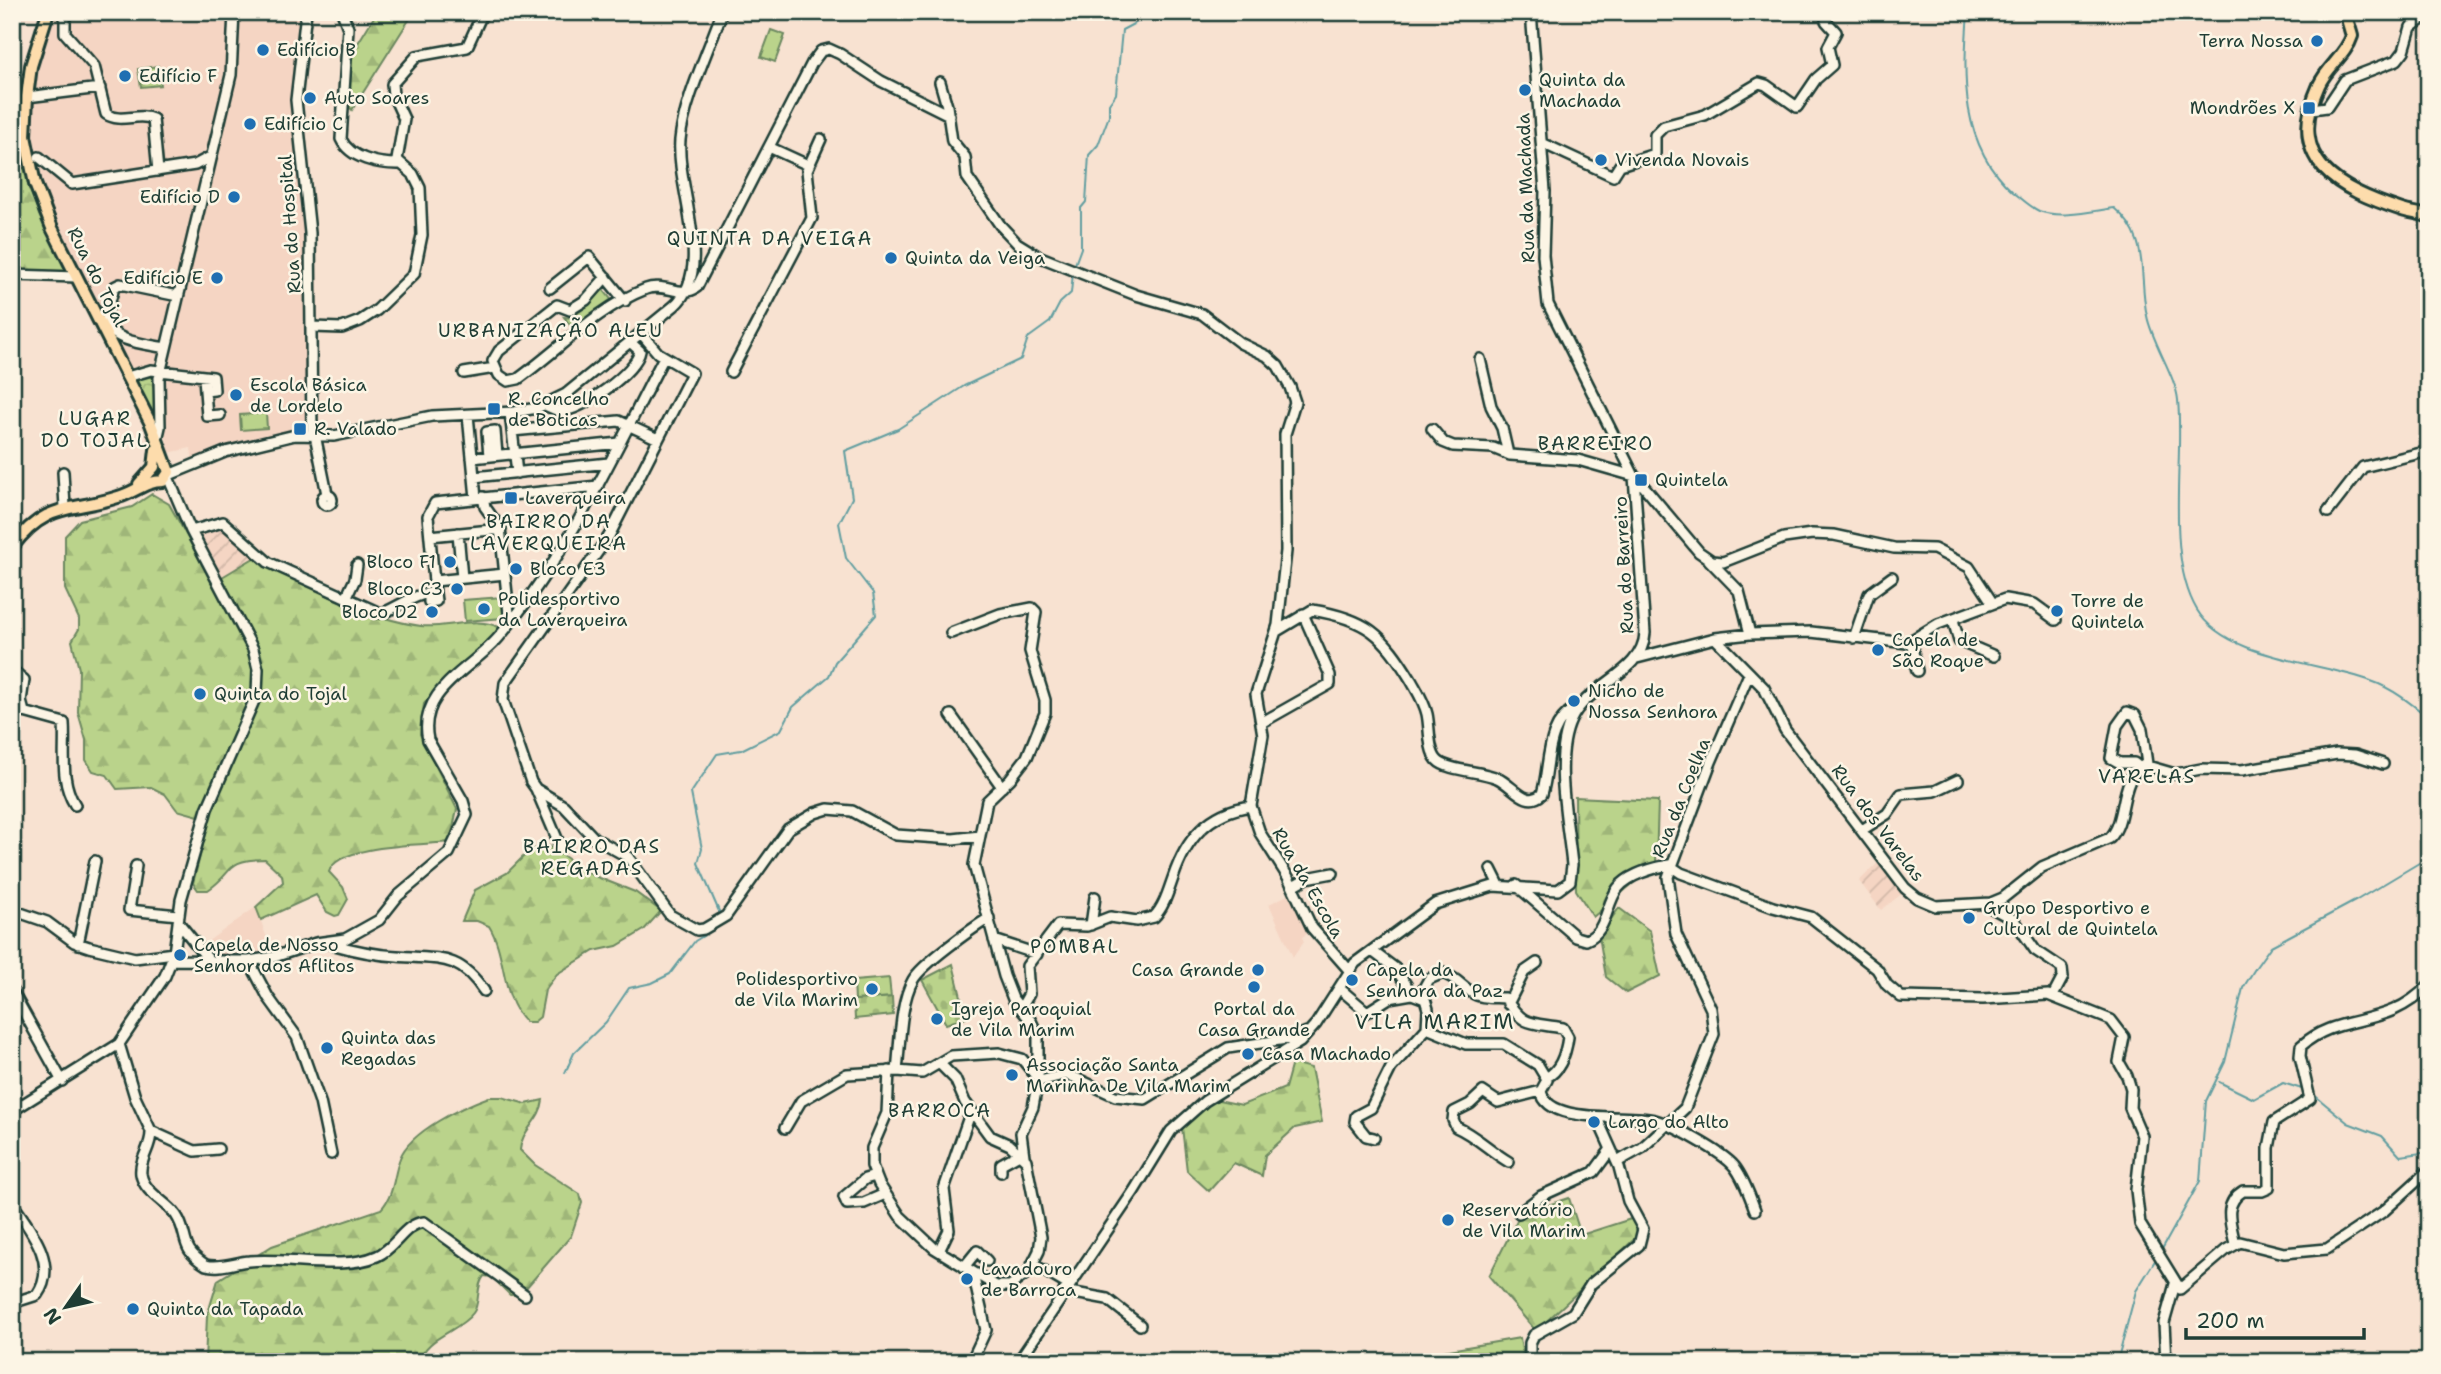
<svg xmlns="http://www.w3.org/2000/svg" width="2441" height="1374" viewBox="0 0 2441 1374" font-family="'Shantell Sans',sans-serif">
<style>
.built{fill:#f5d5c3}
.industrial{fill:url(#industrial-furrows)}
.forest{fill:url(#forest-firs);stroke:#6c8860;stroke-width:2}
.cemetery{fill:url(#cemetery-stones);stroke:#6c8860;stroke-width:2}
.park{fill:url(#park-crowns);stroke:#6c8860;stroke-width:2}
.garden{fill:url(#garden-furrows);stroke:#6c8860;stroke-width:2}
.pitch{fill:#bad38b;stroke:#6c8860;stroke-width:2}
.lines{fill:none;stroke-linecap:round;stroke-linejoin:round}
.stream{stroke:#629ea0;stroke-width:2}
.minor-casing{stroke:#1f3d34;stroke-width:14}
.major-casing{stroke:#1f3d34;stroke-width:16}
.minor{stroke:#fcf5e5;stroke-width:9}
.major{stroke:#fddcac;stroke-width:10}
.poi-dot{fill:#1f6fb2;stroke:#fcf5e5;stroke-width:2.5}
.labels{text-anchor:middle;stroke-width:5;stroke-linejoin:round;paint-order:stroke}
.poi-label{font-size:18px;fill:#1f3d34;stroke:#fcf5e5;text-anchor:start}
.street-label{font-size:18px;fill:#1f3d34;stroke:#fcf5e5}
.neighbourhood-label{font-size:19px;letter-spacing:2px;fill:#1f3d34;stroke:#fcf5e5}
.quarter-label{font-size:21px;letter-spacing:2px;fill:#1f3d34;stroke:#fcf5e5}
</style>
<defs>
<pattern id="industrial-furrows" width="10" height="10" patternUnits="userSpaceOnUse" patternTransform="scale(1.75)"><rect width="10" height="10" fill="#f5d5c3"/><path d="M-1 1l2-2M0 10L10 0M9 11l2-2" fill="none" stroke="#d2b8a8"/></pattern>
<pattern id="forest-firs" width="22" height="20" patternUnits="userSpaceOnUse" patternTransform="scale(1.75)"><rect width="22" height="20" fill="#bad38b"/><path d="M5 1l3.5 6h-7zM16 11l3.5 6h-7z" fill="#9fb679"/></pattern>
<pattern id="cemetery-stones" width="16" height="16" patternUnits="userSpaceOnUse" patternTransform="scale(1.75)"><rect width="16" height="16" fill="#bad38b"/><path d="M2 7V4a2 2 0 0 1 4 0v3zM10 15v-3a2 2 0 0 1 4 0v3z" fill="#9fb679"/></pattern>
<pattern id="park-crowns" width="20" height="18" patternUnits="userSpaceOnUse" patternTransform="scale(1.75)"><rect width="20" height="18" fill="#bad38b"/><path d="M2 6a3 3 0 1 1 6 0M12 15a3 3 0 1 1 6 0" fill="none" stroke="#9fb679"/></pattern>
<pattern id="garden-furrows" width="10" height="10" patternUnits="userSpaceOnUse" patternTransform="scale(1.75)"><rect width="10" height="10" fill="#bad38b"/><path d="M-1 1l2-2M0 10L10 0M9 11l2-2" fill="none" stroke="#9fb679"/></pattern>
</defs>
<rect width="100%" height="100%" fill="#f8e2d1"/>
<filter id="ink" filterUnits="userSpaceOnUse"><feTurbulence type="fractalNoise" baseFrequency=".0143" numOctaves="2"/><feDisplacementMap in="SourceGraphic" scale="14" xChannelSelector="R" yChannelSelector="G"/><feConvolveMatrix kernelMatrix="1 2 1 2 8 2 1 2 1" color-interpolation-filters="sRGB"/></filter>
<g filter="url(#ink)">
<path class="built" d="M53,12H304L293,91L307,227L310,374H305L306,378H310L309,419L301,427L239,446L193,464L191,448L168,453L157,367L134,368L125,363L49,215L33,162L32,102L36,69Z
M1294,892L1310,932L1302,937L1304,942L1293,957L1269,904Z
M256,907L273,956L216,959L204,944Z"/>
<path class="industrial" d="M222,523L259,555L222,577L194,532Z
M1880,861L1903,893L1881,910L1859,881Z"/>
<path class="forest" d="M377,12H414L352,110L346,102L350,56Z
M17,168H25L39,215L69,274L12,273V191Z
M152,494L169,504L178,520L248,648L254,671L253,693L210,790L202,817L177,810L165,794L151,787L117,789L107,775L93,771L86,760V740L78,712L79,669L72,641L79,629V619L65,589V536L80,520L132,507Z
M259,555C300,586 370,619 421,626C446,629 477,615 501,628L499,634L439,687L424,704L420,734L457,809L450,842C424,845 337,844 329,872L343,887L348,899L339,915L335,916L327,912L316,895L261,920L256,907L283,882L282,875L265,859C223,860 236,871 208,890H198L193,883L213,806L261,685V662L221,583L222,577Z
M1575,797L1658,801L1656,864L1593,917L1576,890Z
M549,846L592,875L635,892L661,911L644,930L617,946L594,951L557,974L545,990L540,1017L534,1022H526C500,997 507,955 489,926L477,921H462L475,890L507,873L530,850Z
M1619,908L1650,931L1660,976L1626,993L1606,977L1599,936Z
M1292,1063L1311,1068L1322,1122L1295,1128L1265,1155L1262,1176L1234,1163L1209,1191L1187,1171L1182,1127L1214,1099L1242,1105L1285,1088Z
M489,1097H502L526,1104L543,1100C541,1120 521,1130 520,1150L535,1165L580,1194L582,1203L571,1236L526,1288L518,1295H510L492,1277L484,1276C475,1287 481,1303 473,1313C459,1332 424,1337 420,1362H205L207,1316L218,1280L272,1246L381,1209C395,1194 393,1176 400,1158C410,1131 464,1106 489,1097Z
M1569,1198L1581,1235L1634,1218L1642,1232L1536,1331L1489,1276L1520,1214Z"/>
<path class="cemetery" d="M953,964L966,1017L946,1024L922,980Z
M892,997L893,1015L855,1019L854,1000Z"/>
<path class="park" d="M149,375L154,381L156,411L148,413L135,384L140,377Z"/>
<path class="garden" d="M158,66L161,85L141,87L138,69Z
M602,288L613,302L573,329L564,317L572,318Z"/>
<path class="pitch" d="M771,30L785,35L775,62L761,57Z
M266,413L267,428L241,430L240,415Z
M502,597L504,618L465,621L463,600Z
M889,978L891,997L855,1000L854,981Z
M1520,1338L1524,1362H1438L1437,1352Z"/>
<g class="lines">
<path class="stream" d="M1968,12C1963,77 1960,145 2013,192C2021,198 2030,207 2039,211C2061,219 2092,211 2114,208C2151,238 2138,276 2147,316C2152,342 2176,377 2178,400C2184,461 2165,556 2197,610C2226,659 2321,662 2371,681C2392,688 2412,704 2429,718
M1074,267L1081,248V208L1086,202L1089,155L1098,145L1109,116V104L1116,94L1122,30L1139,21V12
M721,916L698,863L702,849L691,793L717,754L741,750L781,730L793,707L829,676L835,662L876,615L873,593L846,558L839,523L852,498L845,451L898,429L964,386L1021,359L1028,338L1050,322L1060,303L1071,293L1073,273
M565,1073L574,1053L606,1022L629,988L652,983L670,974L695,941L721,925
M2219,1082L2254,1099L2283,1083L2305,1090
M2313,1094L2348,1123L2382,1136L2400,1156L2429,1152
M2161,1251L2200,1181L2206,1101L2225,1062L2243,988L2256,967L2271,946L2357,900L2429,857
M2117,1362L2136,1291L2156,1259"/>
<g class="minor-casing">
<path id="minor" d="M65,12V33L94,66L106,114C121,124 138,112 153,119L158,171
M306,12L296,100L310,233L312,434
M342,12L348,28L341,139C350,159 379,164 398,164
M940,82L947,106L952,141L965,157L967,177L1000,225L1017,243L1038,256L1136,295L1202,314L1240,343L1267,356L1278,366L1290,387L1295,402L1285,434L1286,551L1278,625L1256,694L1263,735L1251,806L1260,833L1288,877L1312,928L1349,970
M27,97L100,88
M2312,109L2327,107L2345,80L2397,60L2404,51L2411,27L2429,14
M1542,143L1613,176L1620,165L1655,154V135L1664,126L1705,115L1759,83L1766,85L1797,107L1816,79L1832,65L1828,47L1836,32L1826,21
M771,148L808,165
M39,157L72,184L195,165L212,156
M12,171L24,126
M12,275L77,277
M606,277L586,300L570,310L557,305L499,351L493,361L499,375L508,381L518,379C560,349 597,308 646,289C664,282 682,299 697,287L812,63L821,51L829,49L840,54L881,81L949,115
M550,288L589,257L625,301
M312,327L342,328L360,321L377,310L414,274L422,235L420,188L413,174L397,160L404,119L393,95L392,84L417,56L467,47L483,12
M641,333L658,353L692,373L609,536L505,683L503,700L531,782L536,789L564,806L594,838L628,857L670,915L697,930L704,929L726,916L788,829L815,813L828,809L852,811L896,835L953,839L980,836
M166,348C149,344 111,343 107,321C105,312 112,297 114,287L120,284L178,296
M1480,359L1491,406L1502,428L1508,454
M731,372L812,218L807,170L821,139
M464,373L495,368
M127,377L151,370L213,377L214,390L205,391L204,377
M205,391L207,416L220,415
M545,405C550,407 556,411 561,411C582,411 637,371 640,351L630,342
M510,413L517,473
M468,415L476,498
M1432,429L1443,442L1453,446L1493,448L1510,455L1578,460L1634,476
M512,431L619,421L658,439
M315,435L327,494
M157,440L160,427L159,378L231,75L234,12
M489,456L487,432L495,431L497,455
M472,458L620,443
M63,472L65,507
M169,475L225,452L295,435L334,436L432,416L514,412L537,408L566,394L674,306C716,269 676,189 680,140C683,104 709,49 722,12
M474,477L609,463
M1636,477L1699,552L1712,561L1723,562L1784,538L1812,534L1834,535L1894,548L1934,549L1969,567L1992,602
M322 500a5 5 0 1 1 10 0a5 5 0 1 1-10 0Z
M483,497L485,507L500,528L510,623
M2328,512L2363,467L2429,451
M191,531L223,522L268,562L380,613C390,613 409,596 429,593
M458,533L462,578
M430,536L501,529
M1709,560L1739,591L1750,634
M434,581L505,574
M429,593H435L436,601L429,602Z
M435,593L428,516L435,503L598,486
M346,598L355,579L357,565
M1953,620L1959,641L1994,656
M1277,631L1312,610C1367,619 1383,634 1411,680C1417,691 1424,701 1427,714C1430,727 1428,750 1437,760C1447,771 1482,771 1497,778C1513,785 1526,809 1542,794C1551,764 1544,726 1576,707
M951,633L1000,614L1032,608L1036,612L1030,651L1045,700V713L1027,757L1010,779L987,801L974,865L1004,976L1013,999L1031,1021L1038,1036V1080L1033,1107L1021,1133L1024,1156
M1715,638L1764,688L1785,730L1905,888L1917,898L1936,906L1991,903L2003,898L2042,867L2110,838C2128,819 2118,779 2144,765L2175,774L2201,769L2242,770L2337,754L2355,755L2383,764
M1854,638L1869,594L1892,577
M1911,642L1917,671
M1637,658L1715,638L1750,634L1811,632L1907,643L1938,624L2005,599L2034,604L2056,620
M12,670L24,680L21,701L24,712L64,723C66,751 59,780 75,805
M951,715L1002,787
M1261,723L1330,684V675L1303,614
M2139,767L2134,763H2120L2111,758L2117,726L2127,712L2135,715L2142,729L2147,764
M536,789L561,848
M1862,830L1887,814L1901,794L1935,791L1958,780
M136,866L129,910L178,915
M1491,869L1499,885
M1516,885L1576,937L1586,940C1608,931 1605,905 1618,888C1628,875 1653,868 1669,865L1681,873L1773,907L1811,917L1877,969L1887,985L1901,997L1983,999L2048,995L2111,1020L2124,1037L2119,1062L2127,1076L2131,1089L2130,1108L2142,1136L2136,1190L2140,1224L2180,1289L2226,1250L2240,1242L2284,1253L2327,1249L2384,1211L2429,1170
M1293,886L1307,878L1333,873
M1985,904L2014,920L2035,950L2062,968L2063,977L2053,996
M12,910L47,922L74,942L89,947L135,958L174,953
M178,922L209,960
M1091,925L1095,897
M994,940L1037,954
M78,944L95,861
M331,944C352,950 374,955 397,956C437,960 458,952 484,991
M1372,951L1396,969L1412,994L1425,999L1428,1009L1427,1028
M172,960L249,961L274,957L316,943L345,939L379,920L398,896L449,853L467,815L463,801L428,740C417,690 472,669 499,637C569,553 614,453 664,357
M249,961L268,997L297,1037L320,1102L331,1154
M1339,988L1367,1012L1389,998L1412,994
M12,991L62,1081
M1420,995L1429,979L1443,973C1458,979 1459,984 1471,992C1481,999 1493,997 1505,998C1524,1028 1531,1022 1563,1028L1568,1037C1566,1052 1561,1070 1547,1077
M1508,1004L1524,972L1537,963
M1021,1008L1029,994L1027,966L1058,925L1087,926L1110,917L1137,921L1154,917C1164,907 1168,892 1173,878C1186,839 1208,812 1251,806
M1427,1028L1466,1044H1504L1538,1065L1547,1080L1541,1091
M119,1044L135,1097L151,1131L195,1151L218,1149
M939,1063L955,1079L965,1102L990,1136L1010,1145L1026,1160L1041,1237L1039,1251L1030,1269
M889,1071L887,1113L872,1148V1166L879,1184L900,1216L934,1248L996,1286H1010L1036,1266L1068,1285
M897,1071C900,1045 900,1002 913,980C922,964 973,928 989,918
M1541,1091C1547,1126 1629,1113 1655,1120C1673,1125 1722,1152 1734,1166C1743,1177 1750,1196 1755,1210
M12,1111L119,1044L165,976L174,953L181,900L207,809L257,694L258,669L253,649L191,531L168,477
M785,1128L801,1101L847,1074L897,1071L922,1073L951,1056L999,1053L1022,1059L1040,1081L1067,1074L1115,1096L1145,1099L1228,1048L1293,1038L1307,1032
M151,1131C152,1147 139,1159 141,1174C144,1193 166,1201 176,1215C190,1236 178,1248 206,1265C220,1269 235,1262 249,1261C286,1257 343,1271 377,1256C396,1248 404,1224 424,1222L525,1295
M1374,1138L1366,1136L1355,1122L1356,1116L1371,1108L1391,1068L1427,1028
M1509,1162C1490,1151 1475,1135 1456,1127L1453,1120L1454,1112L1470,1104L1483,1092L1498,1102L1541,1091
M1617,1162L1642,1148L1685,1108L1714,1034L1711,1009L1676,934L1668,877L1711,762L1749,674
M1001,1172V1164L1021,1153
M875,1176L865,1179L844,1197L847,1204L864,1203L885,1194
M12,1203C30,1229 59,1264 37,1295L12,1303
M1519,1213L1541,1196L1594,1172L1611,1149
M2235,1244C2231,1224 2222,1204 2243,1191H2262L2269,1188V1148L2274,1122L2310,1099L2300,1056L2301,1046C2340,1011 2385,1031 2429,985
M939,1251L949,1230L944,1189L971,1111
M964,1267L977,1251L987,1261
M1064,1291L1107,1299L1140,1325
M923,1362H934
M971,1362L986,1330L973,1274
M1018,1362L1134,1191L1171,1131L1205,1101L1300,1042L1316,1024L1355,963L1435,904L1493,886L1558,890L1570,881L1572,865C1568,823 1553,758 1571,720C1587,684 1643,674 1645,633L1634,476L1548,304L1543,255L1545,191L1531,12
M1530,1362V1343L1534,1335L1573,1313L1591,1284L1639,1245L1643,1229L1628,1201L1619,1167L1597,1118
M2166,1362L2164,1323L2175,1284"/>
</g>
<g class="major-casing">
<path id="major" d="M2345,12L2352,36C2346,55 2327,67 2319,85C2284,162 2339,189 2402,210C2411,213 2420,213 2429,217
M139,484L154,467L156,450
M12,547C46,501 72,512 118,497C136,492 145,481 163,481L169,472L151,424L52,228L35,184L25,136L27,97L31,66L48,12"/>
</g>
<use href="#minor" class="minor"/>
<use href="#major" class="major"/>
</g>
</g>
<g class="poi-dot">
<circle cx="2317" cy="41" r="7"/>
<circle cx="263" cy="50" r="7"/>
<circle cx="125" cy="76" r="7"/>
<circle cx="1525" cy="90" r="7"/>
<circle cx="310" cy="98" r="7"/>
<rect x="2302" y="101" width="14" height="14" rx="3.5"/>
<circle cx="250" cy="124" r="7"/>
<circle cx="1601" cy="160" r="7"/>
<circle cx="234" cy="197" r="7"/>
<circle cx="891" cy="258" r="7"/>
<circle cx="217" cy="278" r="7"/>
<circle cx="236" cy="395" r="7"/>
<rect x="487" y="402" width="14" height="14" rx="3.5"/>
<rect x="293" y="422" width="14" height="14" rx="3.5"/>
<rect x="1634" y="473" width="14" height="14" rx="3.5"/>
<rect x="504" y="491" width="14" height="14" rx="3.5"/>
<circle cx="450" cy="562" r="7"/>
<circle cx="516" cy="569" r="7"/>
<circle cx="457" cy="589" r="7"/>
<circle cx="484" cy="609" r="7"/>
<circle cx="2057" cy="611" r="7"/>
<circle cx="432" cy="612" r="7"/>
<circle cx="1878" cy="650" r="7"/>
<circle cx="200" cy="694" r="7"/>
<circle cx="1574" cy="701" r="7"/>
<circle cx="1969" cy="918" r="7"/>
<circle cx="180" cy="955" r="7"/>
<circle cx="1258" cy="970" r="7"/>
<circle cx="1352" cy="980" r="7"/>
<circle cx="1254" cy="987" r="7"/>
<circle cx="872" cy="989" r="7"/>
<circle cx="937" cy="1019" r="7"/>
<circle cx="327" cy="1048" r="7"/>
<circle cx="1248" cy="1054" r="7"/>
<circle cx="1012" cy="1075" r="7"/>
<circle cx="1594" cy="1122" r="7"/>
<circle cx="1448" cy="1220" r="7"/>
<circle cx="967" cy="1279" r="7"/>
<circle cx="133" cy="1309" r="7"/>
</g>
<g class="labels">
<g class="poi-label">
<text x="2303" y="47" text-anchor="end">Terra Nossa</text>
<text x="277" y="56">Edifício B</text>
<text x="139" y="82">Edifício F</text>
<text x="1539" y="86">Quinta da<tspan x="1539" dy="21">Machada</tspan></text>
<text x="324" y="104">Auto Soares</text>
<text x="2295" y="114" text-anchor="end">Mondrões X</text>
<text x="264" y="130">Edifício C</text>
<text x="1615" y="166">Vivenda Novais</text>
<text x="220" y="203" text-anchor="end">Edifício D</text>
<text x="905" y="264">Quinta da Veiga</text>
<text x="203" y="284" text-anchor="end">Edifício E</text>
<text x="250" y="391">Escola Básica<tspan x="250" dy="21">de Lordelo</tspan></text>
<text x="508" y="405">R. Concelho<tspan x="508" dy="21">de Boticas</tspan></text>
<text x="314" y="435">R. Valado</text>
<text x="1655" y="486">Quintela</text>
<text x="525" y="504">Laverqueira</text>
<text x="436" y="568" text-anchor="end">Bloco F1</text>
<text x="530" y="575">Bloco E3</text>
<text x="443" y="595" text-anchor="end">Bloco C3</text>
<text x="498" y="605">Polidesportivo<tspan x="498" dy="21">da Laverqueira</tspan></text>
<text x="2071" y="607">Torre de<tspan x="2071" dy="21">Quintela</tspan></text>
<text x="418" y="618" text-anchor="end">Bloco D2</text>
<text x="1892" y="646">Capela de<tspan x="1892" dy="21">São Roque</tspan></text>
<text x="1588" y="697">Nicho de<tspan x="1588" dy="21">Nossa Senhora</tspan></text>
<text x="214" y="700">Quinta do Tojal</text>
<text x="1983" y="914">Grupo Desportivo e<tspan x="1983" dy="21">Cultural de Quintela</tspan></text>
<text x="194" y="951">Capela de Nosso<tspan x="194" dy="21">Senhor dos Aflitos</tspan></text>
<text x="1244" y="976" text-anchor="end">Casa Grande</text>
<text x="1366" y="976">Capela da<tspan x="1366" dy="21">Senhora da Paz</tspan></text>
<text x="858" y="985" text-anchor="end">Polidesportivo<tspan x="858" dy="21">de Vila Marim</tspan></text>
<text x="951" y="1015">Igreja Paroquial<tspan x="951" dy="21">de Vila Marim</tspan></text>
<text x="1254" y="1015" text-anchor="middle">Portal da<tspan x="1254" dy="21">Casa Grande</tspan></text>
<text x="341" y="1044">Quinta das<tspan x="341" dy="21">Regadas</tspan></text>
<text x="1262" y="1060">Casa Machado</text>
<text x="1026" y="1071">Associação Santa<tspan x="1026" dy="21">Marinha De Vila Marim</tspan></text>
<text x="1608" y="1128">Largo do Alto</text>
<text x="1462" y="1216">Reservatório<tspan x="1462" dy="21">de Vila Marim</tspan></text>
<text x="981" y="1275">Lavadouro<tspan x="981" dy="21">de Barroca</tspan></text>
<text x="147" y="1315">Quinta da Tapada</text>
</g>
<g class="street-label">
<text transform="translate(1526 188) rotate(-92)" y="6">Rua da Machada</text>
<text transform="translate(290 224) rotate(-94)" y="6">Rua do Hospital</text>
<text transform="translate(97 277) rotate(63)" y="6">Rua do Tojal</text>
<text transform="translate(1624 565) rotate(-93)" y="6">Rua do Barreiro</text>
<text transform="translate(1681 798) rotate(-68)" y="6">Rua da Coelha</text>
<text transform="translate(1878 823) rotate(53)" y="6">Rua dos Varelas</text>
<text transform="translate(1308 883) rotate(60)" y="6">Rua da Escola</text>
</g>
<g class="neighbourhood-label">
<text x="770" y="245">QUINTA DA VEIGA</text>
<text x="551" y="337">URBANIZAÇÃO ALEU</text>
<text x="95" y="425">LUGAR<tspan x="95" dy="22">DO TOJAL</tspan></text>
<text x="1596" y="450">BARREIRO</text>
<text x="549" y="528">BAIRRO DA<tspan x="549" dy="22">LAVERQUEIRA</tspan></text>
<text x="2147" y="783">VARELAS</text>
<text x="592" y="853">BAIRRO DAS<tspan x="592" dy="22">REGADAS</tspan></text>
<text x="1075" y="953">POMBAL</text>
<text x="940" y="1117">BARROCA</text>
</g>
<g class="quarter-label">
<text x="1435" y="1029">VILA MARIM</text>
</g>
</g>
<rect width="2441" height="1374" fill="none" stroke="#fcf5e5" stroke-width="42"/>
<rect x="21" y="21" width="2399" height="1332" fill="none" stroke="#1f3d34" stroke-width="2.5" filter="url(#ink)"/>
<g transform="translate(66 1307) rotate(236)" stroke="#fcf5e5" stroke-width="5" paint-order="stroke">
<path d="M0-5L12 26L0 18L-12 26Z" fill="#1f3d34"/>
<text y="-10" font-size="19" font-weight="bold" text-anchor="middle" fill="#1f3d34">N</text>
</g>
<path d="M2186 1328v10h178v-10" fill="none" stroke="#1f3d34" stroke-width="3.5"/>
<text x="2196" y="1328" font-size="21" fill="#1f3d34" stroke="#fcf5e5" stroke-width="5" paint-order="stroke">200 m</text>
</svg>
